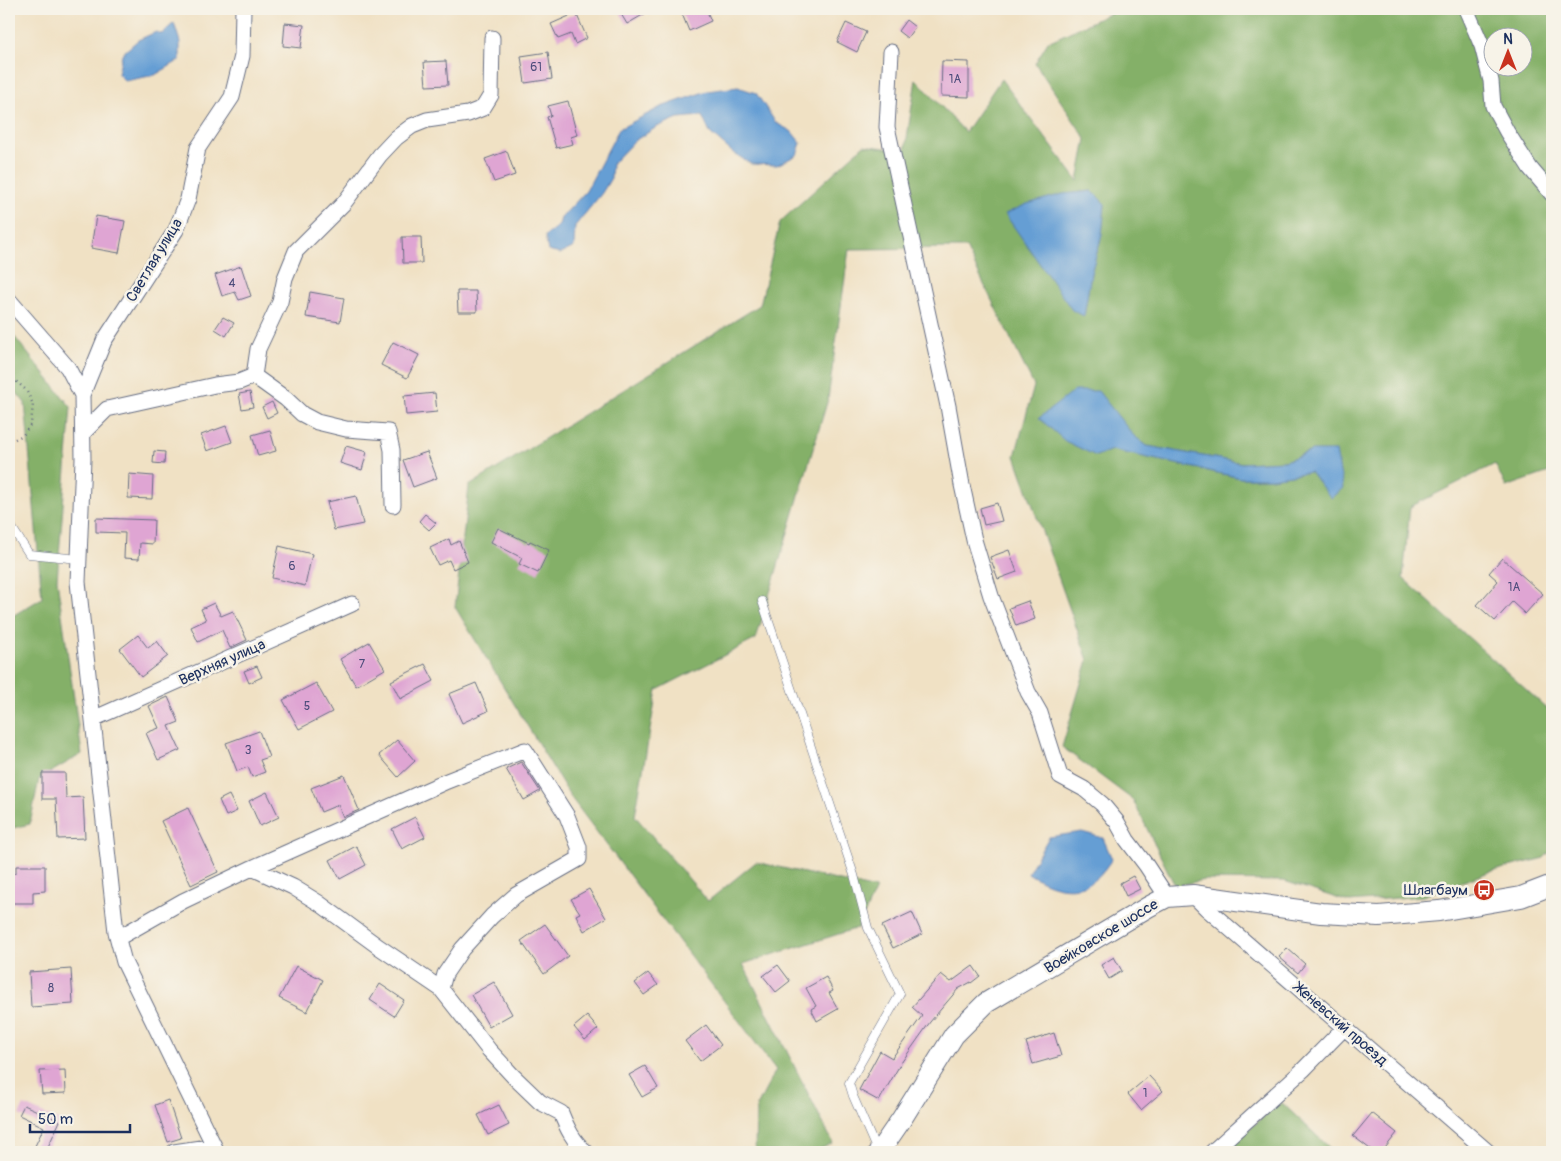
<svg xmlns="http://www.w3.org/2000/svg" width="1561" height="1161" viewBox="0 0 1561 1161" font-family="Pangolin,sans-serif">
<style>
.forest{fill:#84b068;stroke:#507063;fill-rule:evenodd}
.water{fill:#659ed4;stroke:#406699}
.building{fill:#dfa5d3}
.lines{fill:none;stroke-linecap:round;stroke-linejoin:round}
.service-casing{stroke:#666d82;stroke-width:9}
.minor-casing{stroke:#666d82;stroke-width:17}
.tertiary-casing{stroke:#666d82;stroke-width:22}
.path{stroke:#666d82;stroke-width:2.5;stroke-dasharray:1 4;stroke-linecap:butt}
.service{stroke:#fff;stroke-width:8}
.minor{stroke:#fff;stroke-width:15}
.tertiary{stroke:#fff;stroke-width:20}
.labels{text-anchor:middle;stroke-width:5;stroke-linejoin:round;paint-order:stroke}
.number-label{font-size:12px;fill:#4c4c7b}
.street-label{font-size:15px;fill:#1b2f5e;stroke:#f7f3e8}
.poi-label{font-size:15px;fill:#1b2f5e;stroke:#f7f3e8;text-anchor:end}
</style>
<rect width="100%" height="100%" fill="#f7f3e8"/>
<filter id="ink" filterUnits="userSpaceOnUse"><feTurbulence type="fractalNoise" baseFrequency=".02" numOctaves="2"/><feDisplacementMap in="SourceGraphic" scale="10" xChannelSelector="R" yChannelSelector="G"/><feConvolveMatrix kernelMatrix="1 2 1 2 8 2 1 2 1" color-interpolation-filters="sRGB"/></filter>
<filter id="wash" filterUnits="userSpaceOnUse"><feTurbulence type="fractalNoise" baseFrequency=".0096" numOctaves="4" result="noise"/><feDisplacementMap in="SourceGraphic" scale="20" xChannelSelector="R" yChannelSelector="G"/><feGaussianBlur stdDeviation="1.12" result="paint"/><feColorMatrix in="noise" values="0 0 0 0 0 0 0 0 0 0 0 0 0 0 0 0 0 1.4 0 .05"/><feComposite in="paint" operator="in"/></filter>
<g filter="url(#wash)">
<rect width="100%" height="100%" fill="#f0e1c4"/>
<path class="forest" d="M1126,9H1552V471L1506,487L1495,464L1410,507L1403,578L1552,713V850L1544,858L1489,872L1423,896L1349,902L1284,881L1204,880L1175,886L1133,800L1062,747L1088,660L1015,456L1034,386L966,248L849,249L828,399L756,639L657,690L635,816L708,901L756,862L876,889L858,928L743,964L833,1143L814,1152H755L756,1108L776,1070L572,799L455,607L469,486L760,305L780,222L864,145L905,151L916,79L965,132L1001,79L1078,181L1086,139L1035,63L1048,42L1113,12ZM1494,38H1524V68H1494ZM1092,191L1105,205L1102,235L1091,273L1084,316L1005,214C1036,200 1059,194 1092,191ZM1133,435L1147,446L1242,463L1285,461L1312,451L1310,472L1271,478H1241L1112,450Z
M9,330L71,407L57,580L82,754L39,779L30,824L9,829V618L42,598L25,403L9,383Z
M1281,1102L1334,1152H1222Z"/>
<path class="water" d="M174,23L180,42V60L155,75L125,81L118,74L122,54L138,40L156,32L162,34Z
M738,87L756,93L776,123L791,131L801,143L797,155L777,165L751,164L732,152L710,133L702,116L678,118L657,127L634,141L612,164L611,178L602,193L575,226L574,247L560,254L548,251L545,236L559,225L561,218L586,191L619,129L661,107L707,91Z
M1092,191L1105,204L1102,235L1091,273L1084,316L1072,310L1005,214L1027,204L1063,194Z
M1074,391H1098L1133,435L1147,446L1242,463L1285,461L1312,451H1336L1343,488L1331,498L1310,472L1271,478H1241L1112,450L1096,456L1065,441L1039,418Z
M1082,832L1103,838L1112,859C1107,866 1101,875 1094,880C1074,895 1047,886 1028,873L1049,837Z"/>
<g id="blocks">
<path class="building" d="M618,9H653L627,24Z
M680,9H706L711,21L689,31Z
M576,13L587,38L575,44L571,34L558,39L551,24Z
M906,20L915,27L907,38L898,31Z
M285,23L304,25L301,48L283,46Z
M846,23L866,32L857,52L837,42Z
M548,52L552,79L525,83L521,56Z
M446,61L448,85L426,86L424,62Z
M942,61L969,62V97L941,96Z
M568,101L577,135L571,137L573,144L556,148L547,117L551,116L548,106Z
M507,151L515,175L494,182L485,159Z
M96,216L125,221L119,253L91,248Z
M402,237H421L422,263H403Z
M241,266L251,296L239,300L235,292L222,296L215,275Z
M457,291H476L477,312H458Z
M310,292L344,298L340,322L306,317Z
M223,317L234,323L226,336L215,329Z
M393,342L419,355L407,378L381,365Z
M250,392L253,407L242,409L239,394Z
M435,393L437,412L406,415L404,396Z
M272,402L277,413L267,418L262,407Z
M226,426L232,442L207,451L201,435Z
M270,430L276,451L258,456L252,435Z
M346,446L367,452L362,470L340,463Z
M154,451L165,452L164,464L153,463Z
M427,452L437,478L413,487L403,460Z
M129,474L153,476L152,499L128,498Z
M356,496L363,524L334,530L327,502Z
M997,503L1002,521L984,525L980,508Z
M425,514L436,523L429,530L419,521Z
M96,518L154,520L153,544L140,543L139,559L124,558L125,533L96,532Z
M498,528L529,543L530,541L549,550L538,573L519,564L522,558L491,542Z
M449,539L451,545L459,541L468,562L453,569L449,560L438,565L430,548Z
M279,546L312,554L305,586L272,578Z
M1009,550L1017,572L998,579L990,557Z
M1502,558L1543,594L1525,614L1512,602L1495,621L1477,605L1498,581L1489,573Z
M1028,601L1035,619L1016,626L1009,608Z
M214,603L221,616L233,611L247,640L230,648L222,630L198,642L191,627L206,620L201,609Z
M138,635L148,648L157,641L168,656L141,677L120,649Z
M369,642L385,669L356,686L340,659Z
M425,664L434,681L400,699L391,681Z
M257,666L262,677L249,683L244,671Z
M316,683L332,712L299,729L283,700Z
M476,683L488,711L462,723L449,694Z
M168,697L179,722L169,726L180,750L158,760L146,733L159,728L149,706Z
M259,731L269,757L260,760L265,772L252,777L248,767L237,771L226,743Z
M397,740L415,761L398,777L379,755Z
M521,762L540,791L524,800L506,769Z
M42,773H65L66,798L83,797L85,838L58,839L56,799H42Z
M344,775L359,810L343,817L338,805L321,812L311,788Z
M267,792L279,817L260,826L249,801Z
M229,795L237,811L226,816L219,800Z
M188,808L218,872L191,885L161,821Z
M415,817L425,837L402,849L392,829Z
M356,846L366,865L340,879L330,860Z
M16,866H45V891L33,892V903H9V874L16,873Z
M1133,876L1140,889L1126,896L1120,883Z
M589,889L606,918L584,931L576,915L580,913L571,899Z
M912,912L922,934L893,948L882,926Z
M545,924L568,956L544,974L521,941Z
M1287,948L1305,964L1298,973L1279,957Z
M1114,957L1122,971L1109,979L1101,965Z
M778,965L790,981L776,992L763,976Z
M296,966L323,980L307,1012L279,998Z
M973,966L980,976L971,983V982L958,989L930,1022L901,1063L879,1101L859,1090L880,1051L892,1058L922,1016L912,1007L941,974L951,982Z
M71,969L73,1004L31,1007L29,972Z
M648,973L658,985L644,995L635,983Z
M826,977L833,991L829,993L838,1009L817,1021L811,1009L816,1006L806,988Z
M494,982L512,1014L489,1027L471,995Z
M380,984L404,1000L394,1016L370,1000Z
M587,1016L598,1029L585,1040L574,1027Z
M706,1025L721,1045L700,1061L685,1041Z
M1054,1033L1061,1056L1033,1064L1026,1042Z
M645,1066L658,1088L642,1097L629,1075Z
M65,1070L66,1093L42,1094L40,1071Z
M1149,1076L1163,1091L1141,1110L1128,1094Z
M168,1100L181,1138L168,1142L155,1105Z
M24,1105L60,1121L46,1151L35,1146L44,1127L19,1115Z
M499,1105L509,1125L488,1135L478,1115Z
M1372,1113L1397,1133L1382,1152H1374L1353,1136Z"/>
</g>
</g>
<g filter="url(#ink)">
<use href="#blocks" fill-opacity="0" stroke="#666d82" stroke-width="1"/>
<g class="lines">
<g class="service-casing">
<path id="service" d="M9,523L29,554L79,559
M762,601L854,875L868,928L900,994L849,1083L853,1096L877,1151"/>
</g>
<g class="minor-casing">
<path id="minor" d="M1466,9L1482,46L1491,81L1493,106L1507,132L1530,168L1552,194
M891,52L887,127L948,406L962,485L974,540L991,596L1028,692L1040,713L1060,776L1084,789L1102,804L1117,822L1127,840L1146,865L1167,897
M9,300L68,368L82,395L83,459L78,582L116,932L124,962L217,1152
M254,376L258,349L280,302L285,278L296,251L344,203L380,155L396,138L412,126L427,120L468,114L483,108L491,95L492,38
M254,376L286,399L302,414L317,422L346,429L388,432L392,450L393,505
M82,395L104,341L176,230L188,199L198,148L232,97L242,56L243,9
M83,433L107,409L215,385L239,382L254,376
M93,719L352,604
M437,785L525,750L567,816L579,847V859L516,895L492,916L462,949L445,974L441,989
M252,868L293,887L319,903L379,947L441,989L489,1050L514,1077L540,1102L561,1113C567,1128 573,1141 586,1152
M1193,895L1206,908L1488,1152
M118,938L183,901L252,868L445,782
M174,1152L214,1146
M1212,1152L1303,1070L1345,1027"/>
</g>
<g class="tertiary-casing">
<path id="tertiary" d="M879,1152L901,1120L954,1035L986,1003L1148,907L1167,897L1193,895L1321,913L1379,916L1439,911L1521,897L1552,885"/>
</g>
<path class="path" d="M9,375L26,390L33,404L31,424L23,435L9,442"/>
<use href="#service" class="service"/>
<use href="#minor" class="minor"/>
<use href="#tertiary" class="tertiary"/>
</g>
</g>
<defs>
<g id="bus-disc" transform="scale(1.125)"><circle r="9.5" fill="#c8321e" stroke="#f7f3e8"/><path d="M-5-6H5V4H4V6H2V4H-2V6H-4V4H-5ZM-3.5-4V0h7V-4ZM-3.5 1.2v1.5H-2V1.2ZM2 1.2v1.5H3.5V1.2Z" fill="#fff"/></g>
</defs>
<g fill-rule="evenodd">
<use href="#bus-disc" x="1484" y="890"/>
</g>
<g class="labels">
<g class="number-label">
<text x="536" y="71">61</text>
<text x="955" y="83">1А</text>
<text x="232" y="287">4</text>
<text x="292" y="570">6</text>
<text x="1514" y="591">1А</text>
<text x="362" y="668">7</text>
<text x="307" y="710">5</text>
<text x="248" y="754">3</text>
<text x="51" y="992">8</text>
<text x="1145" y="1097">1</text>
</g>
<g class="street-label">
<text transform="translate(154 260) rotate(-59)" y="5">Светлая улица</text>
<text transform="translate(222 662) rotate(-24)" y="5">Верхняя улица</text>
<text transform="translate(1101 936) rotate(-31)" y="5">Воейковское шоссе</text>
<text transform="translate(1341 1024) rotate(41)" y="5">Женевский проезд</text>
</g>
<g class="poi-label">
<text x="1468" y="895">Шлагбаум</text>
</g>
</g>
<rect width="1561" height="1161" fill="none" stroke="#f7f3e8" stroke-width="30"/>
<g transform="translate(1508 52)"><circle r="24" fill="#f7f3e8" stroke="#9fa5b1"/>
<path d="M0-4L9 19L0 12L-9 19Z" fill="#c8321e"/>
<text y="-8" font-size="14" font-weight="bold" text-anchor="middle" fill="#1b2f5e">N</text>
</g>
<path d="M30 1124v8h100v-8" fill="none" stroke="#1b2f5e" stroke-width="2.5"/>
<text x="38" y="1124" font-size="15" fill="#1b2f5e" stroke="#f7f3e8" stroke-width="4" paint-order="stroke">50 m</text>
</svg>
